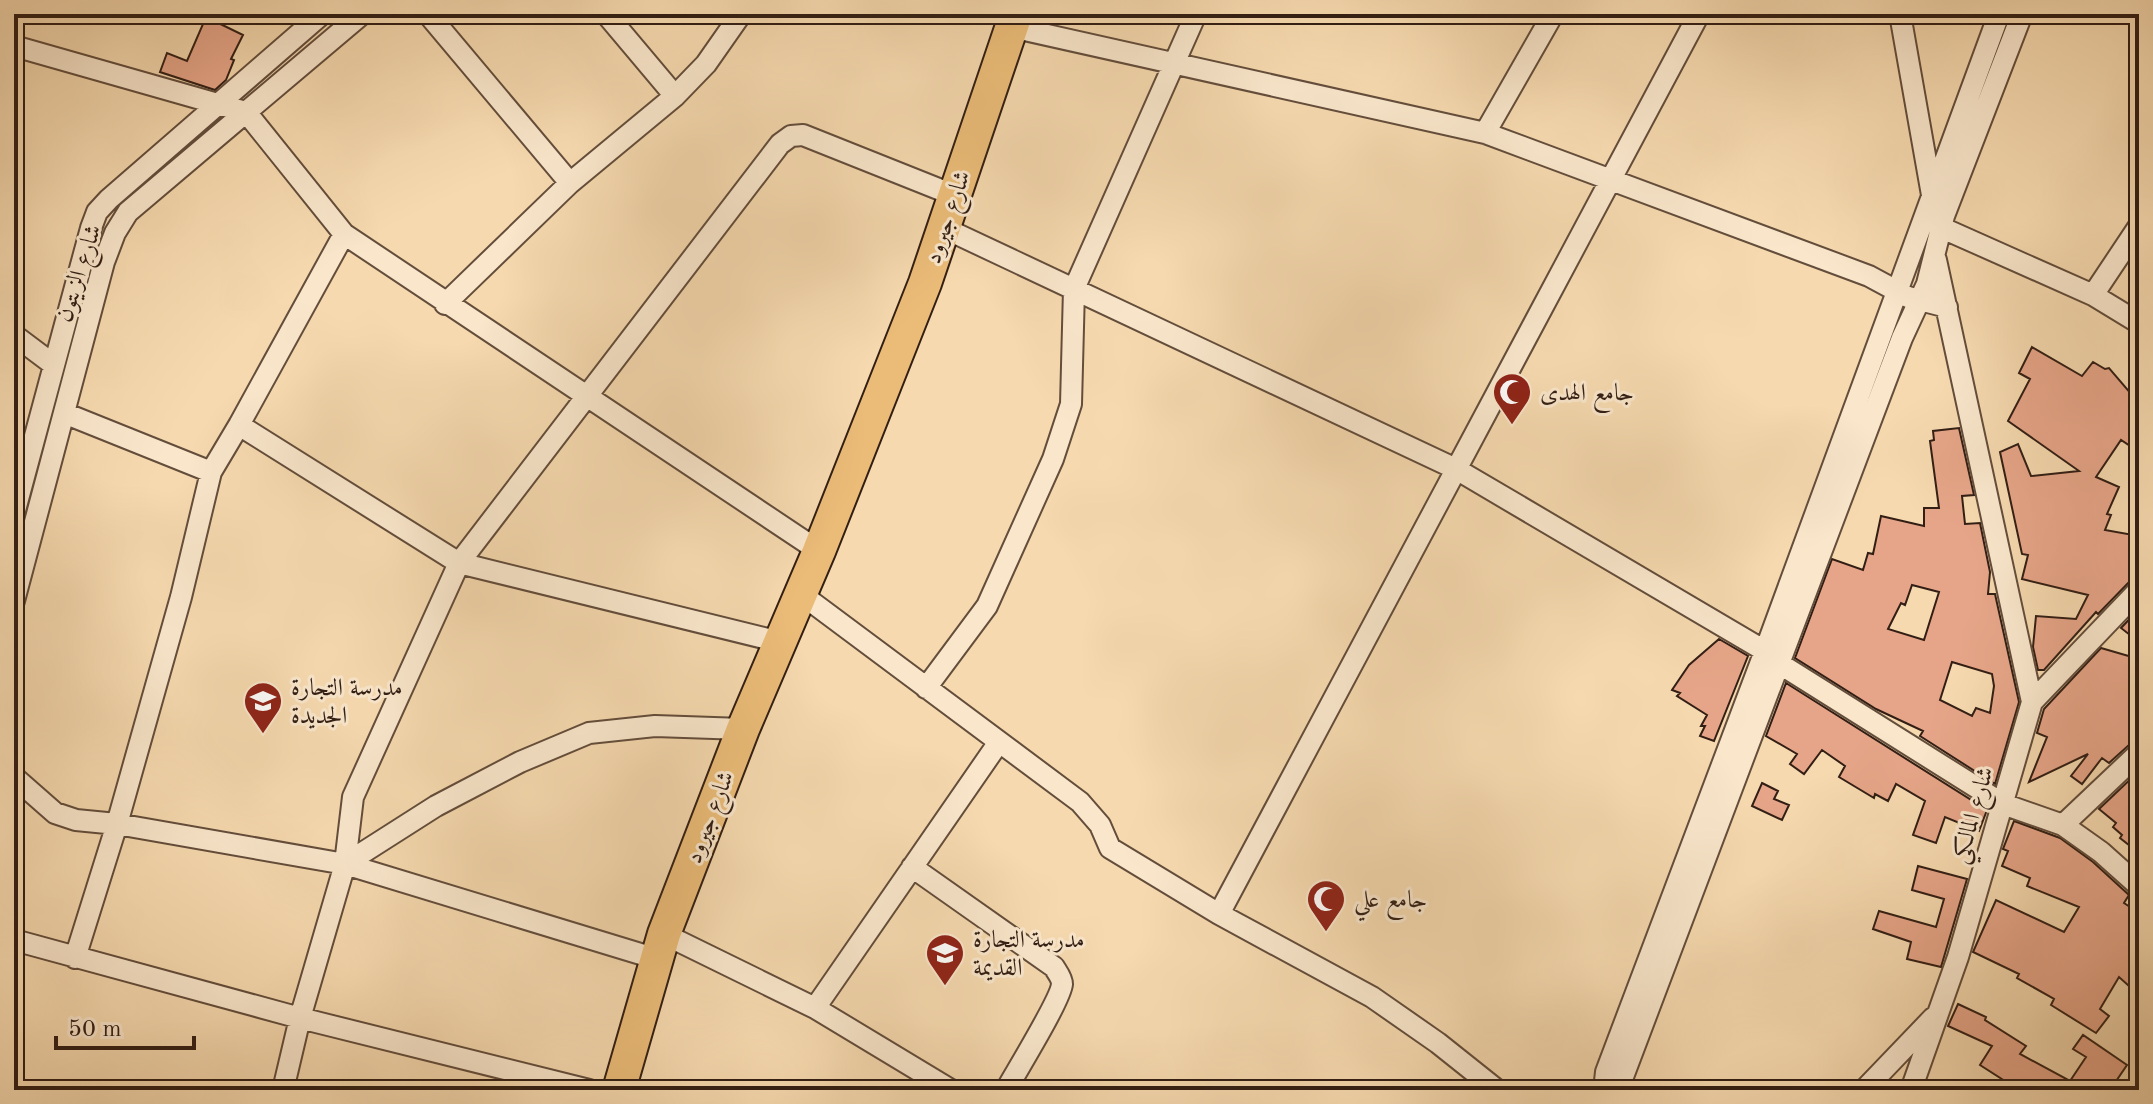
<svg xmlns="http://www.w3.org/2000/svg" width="2153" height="1104" viewBox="0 0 2153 1104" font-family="'Old Standard TT',Amiri,serif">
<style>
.building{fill:#e6a588;stroke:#321e14;stroke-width:2;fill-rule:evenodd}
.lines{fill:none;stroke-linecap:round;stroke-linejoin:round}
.street-casing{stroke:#634d3b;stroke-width:24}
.primary-casing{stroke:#321e14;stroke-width:36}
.street{stroke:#f9e6cb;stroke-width:20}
.primary{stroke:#ebbc78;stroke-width:32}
.labels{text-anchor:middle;stroke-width:6;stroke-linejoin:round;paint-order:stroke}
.street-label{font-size:24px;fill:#321e14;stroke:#f9e6cb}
.poi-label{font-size:24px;fill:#321e14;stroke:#f9e6cb;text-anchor:start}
</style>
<rect width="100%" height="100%" fill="#f6d9af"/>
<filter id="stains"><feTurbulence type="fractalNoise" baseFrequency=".0025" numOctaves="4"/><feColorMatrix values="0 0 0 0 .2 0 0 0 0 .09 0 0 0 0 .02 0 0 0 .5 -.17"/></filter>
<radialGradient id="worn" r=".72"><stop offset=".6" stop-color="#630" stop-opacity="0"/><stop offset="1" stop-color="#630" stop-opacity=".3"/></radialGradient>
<path class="building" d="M206,17L243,35L231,59L234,60L226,80L215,90L160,72L167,53L187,61Z
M2032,347L2082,376L2093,362L2105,369L2109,368L2139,403V452L2121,440L2096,477L2119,487L2107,514L2111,515L2105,530L2139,536V577L2130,581L2098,614L2096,612L2044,670H2038L2033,647L2036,616L2076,619L2088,595L2022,579L2028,555L2022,554L2000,452L2018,444L2031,476L2079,471L2008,421L2030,379L2019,373Z
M1959,428L1974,495L1962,496L1965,524L1980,523L1990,572L1988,594H1995L2019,702L1995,784L1920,736L1923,731L1876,709L1795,658L1832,559L1863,570L1868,553L1873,554L1881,516L1924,526V508H1939L1930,441L1934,440L1933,431ZM1912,585L1939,592L1924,640L1888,629L1901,603L1905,605ZM1952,662L1992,674L1994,686L1990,713L1976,708L1972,716L1940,700Z
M2139,609V642L2121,628Z
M1719,639L1748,656L1714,741L1700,736L1705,726H1701L1707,715L1677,696L1680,693L1672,690L1689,665Z
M2101,648L2139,659V740L2130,744L2109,763L2102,758L2082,784L2071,776L2088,754L2029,782L2047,737L2037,733L2044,709Z
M1786,683L1987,810L1979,831L1945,817L1936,843L1913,835L1925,801L1896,784L1888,801L1875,794L1874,798L1839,777L1845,766L1822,750L1804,774L1790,764L1797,754L1766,736Z
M2139,771V853L2120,838L2122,835L2113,827L2116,823L2099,809Z
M1762,783L1778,791L1774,799L1789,805L1782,820L1752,806Z
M2014,821L2060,838L2093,862L2129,895L2124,903L2139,913V995L2119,977L2100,1009L2109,1016L2096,1033L2051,1005L2054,999L2017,978L2019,974L1973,952L1996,900L2064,932L2079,907L2027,886L2030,878L2002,866L2008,851L2003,849Z
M1918,866L1967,879L1941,967L1907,959L1911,942L1873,929L1879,911L1936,927L1944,899L1912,890Z
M1958,1004L1986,1017L1985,1020L2026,1046L2020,1054L2070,1081L2086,1057L2073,1049L2083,1035L2127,1065L2110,1090H2019L1980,1065L1992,1046L1948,1026Z"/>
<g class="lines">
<g class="street-casing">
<path id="street" d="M428,14L570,183
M606,14L675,96
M1900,14L1932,195
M1011,27L1485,133L1869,276L1908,297L1947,307
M14,46L246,112L344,234L819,551
M1485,133L1553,14
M1940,227L2093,295L2139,323
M944,228L1456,469L1765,651L1780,664L2003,804L2063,825L2101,852L2139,886
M1936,260L2032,702
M2093,295L2139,226
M445,304L570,183L675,96L706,64L741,14
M14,335L54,365
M64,413L211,472
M239,425L459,563L780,642
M14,514L91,228L97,212L109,199L322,14
M801,594L1080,802L1100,825L1110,848L1219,914L1372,997L1438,1043L1497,1090
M14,601L104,262L115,233L128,212L362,14
M926,688L987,606L1053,459L1071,404L1074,289L1196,14
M14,777L55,813L76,820L117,824L345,864L657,959
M2063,825L2139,753
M345,864L436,806L520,762L589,733L655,726L743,729
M912,867L1054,967C1057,972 1062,978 1062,984C1061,999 1016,1072 1006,1090
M1219,914L1699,14
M664,934L815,1008L951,1090
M14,940L300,1018L589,1090
M75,958L117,824L181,597L211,472L239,425L344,234
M815,1008L999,742
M283,1090L300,1018L345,864L353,797L459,563L780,144L791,136L803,135L941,190
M1604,1090L1606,1072L1765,651L1999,14
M1618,1090L1902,338L1927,284L1944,216L2022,14
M1864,1090L1933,1018
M1911,1090L1958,957L2032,702L2139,590"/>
</g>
<g class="primary-casing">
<path id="primary" d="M619,1090L664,934L743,729L819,551L925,283L1016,14"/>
</g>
<use href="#street" class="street"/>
<use href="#primary" class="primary"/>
</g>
<defs>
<g id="mosque-pin" transform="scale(2)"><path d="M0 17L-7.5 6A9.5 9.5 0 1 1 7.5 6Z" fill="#8f2418" stroke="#f9e6cb"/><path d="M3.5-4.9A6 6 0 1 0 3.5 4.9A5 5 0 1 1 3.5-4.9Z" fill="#fff"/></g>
<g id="school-pin" transform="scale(2)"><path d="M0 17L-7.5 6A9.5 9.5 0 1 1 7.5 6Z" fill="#8f2418" stroke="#f9e6cb"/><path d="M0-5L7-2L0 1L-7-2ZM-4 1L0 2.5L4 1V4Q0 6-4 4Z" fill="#fff"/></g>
</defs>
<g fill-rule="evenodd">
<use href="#mosque-pin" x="1512" y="392"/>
<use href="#school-pin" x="263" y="701"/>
<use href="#mosque-pin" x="1326" y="899"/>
<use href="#school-pin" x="945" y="953"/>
</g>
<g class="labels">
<g class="street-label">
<text transform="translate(947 217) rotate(-71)" y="8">شارع جيرود</text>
<text transform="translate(78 273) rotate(-72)" y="8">شارع الزيتون</text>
<text transform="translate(1972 815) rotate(-74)" y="8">شارع المالكي</text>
<text transform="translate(709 817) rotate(-69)" y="8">شارع جيرود</text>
</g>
<g class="poi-label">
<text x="1540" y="400">جامع الهدى</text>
<text x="291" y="695">مدرسة التجارة<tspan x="291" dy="28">الجديدة</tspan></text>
<text x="1354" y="907">جامع علي</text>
<text x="973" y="947">مدرسة التجارة<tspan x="973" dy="28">القديمة</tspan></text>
</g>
</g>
<rect width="2153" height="1104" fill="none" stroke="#f6d9af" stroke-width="48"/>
<rect x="16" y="16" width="2121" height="1072" fill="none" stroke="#321e14" stroke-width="4"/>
<rect x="24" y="24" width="2105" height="1056" fill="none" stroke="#321e14" stroke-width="2"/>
<path d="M56 1036v12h138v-12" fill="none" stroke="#321e14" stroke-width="4"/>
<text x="68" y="1036" font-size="24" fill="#321e14" stroke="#f9e6cb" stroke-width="6" paint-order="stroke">50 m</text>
<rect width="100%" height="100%" filter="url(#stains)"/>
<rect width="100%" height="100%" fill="url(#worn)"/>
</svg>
